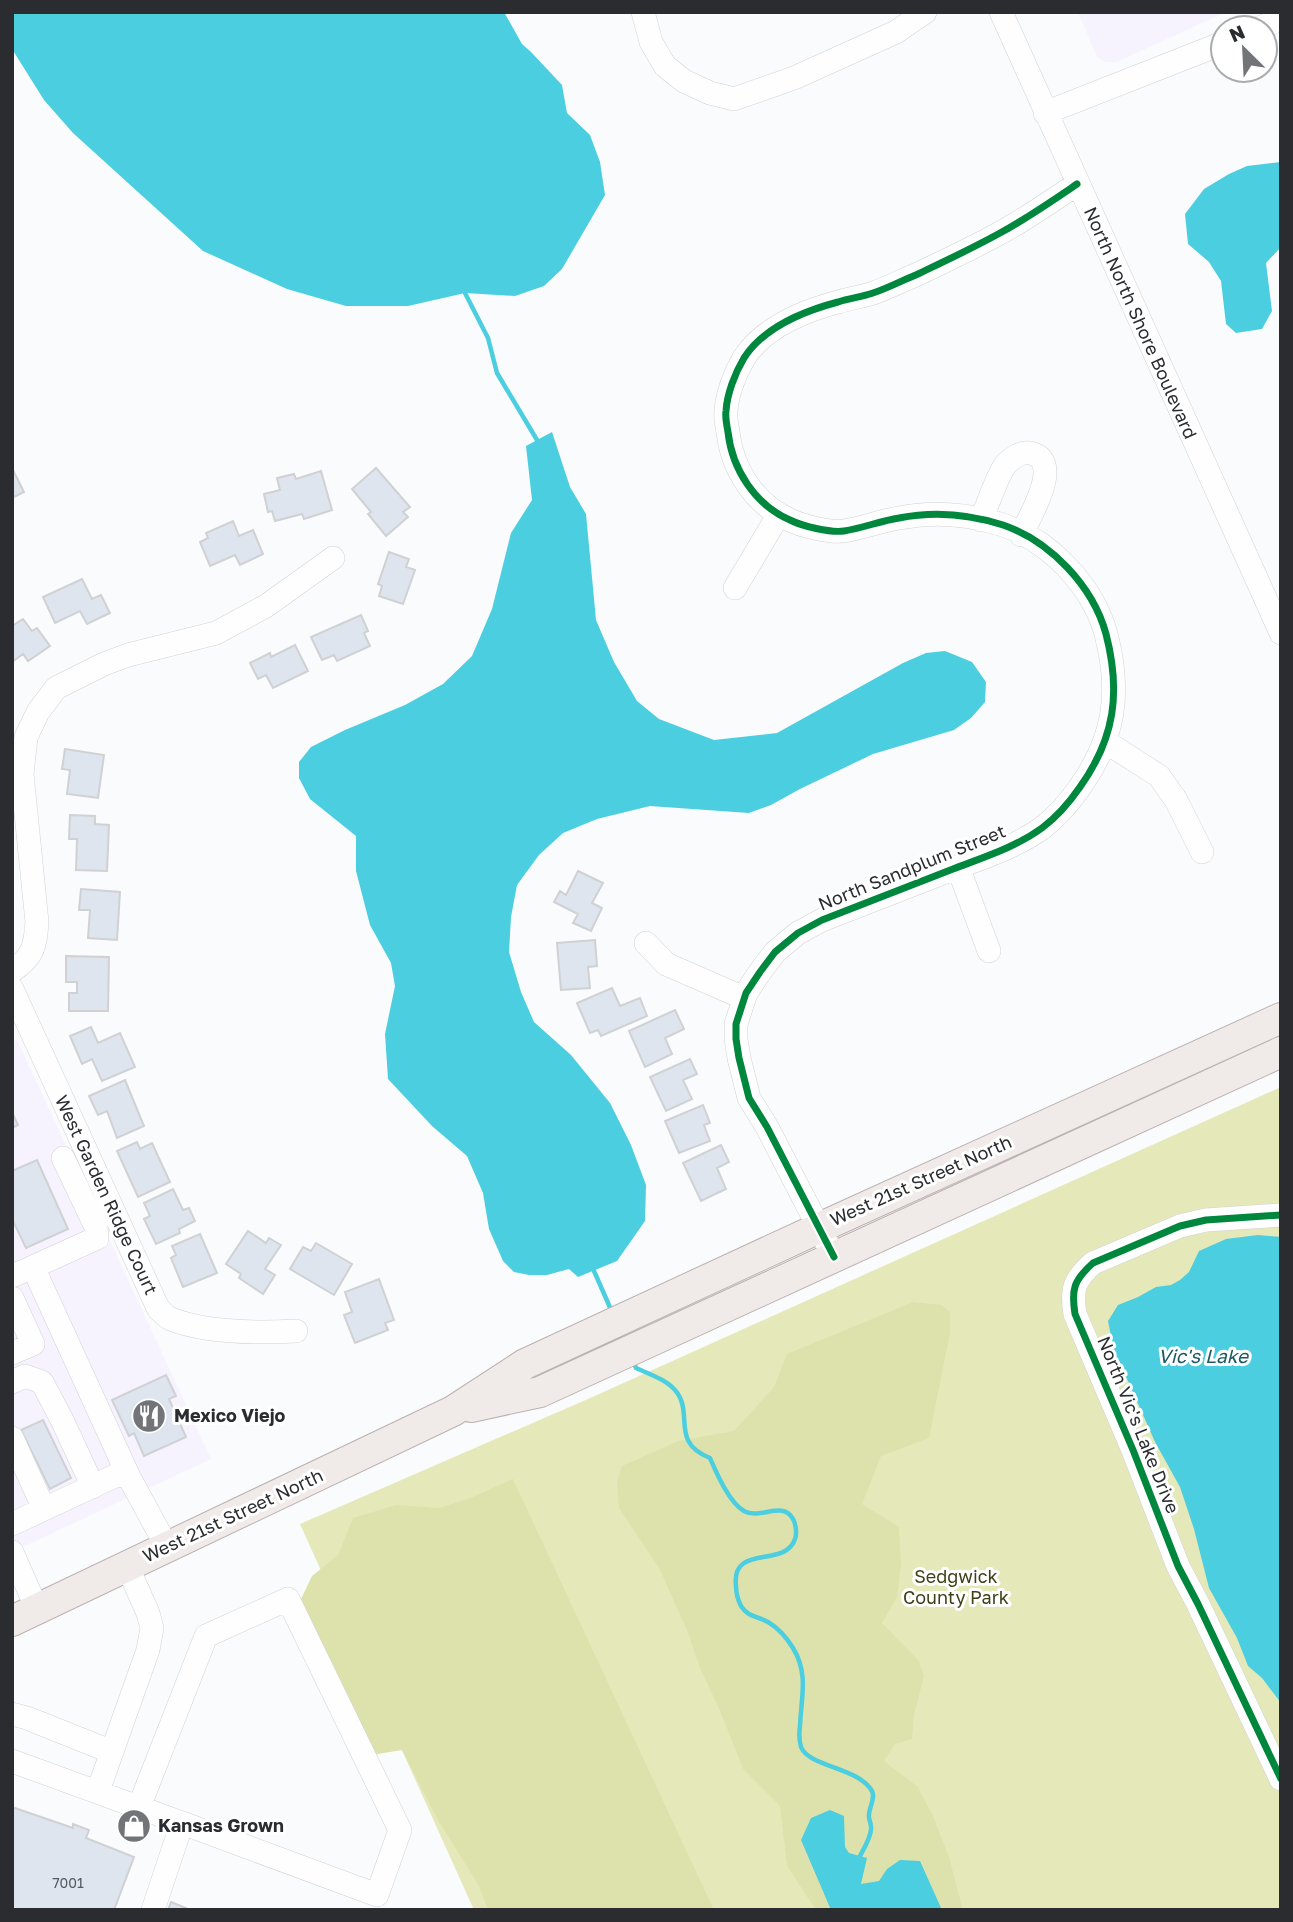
<svg xmlns="http://www.w3.org/2000/svg" width="1293" height="1922" viewBox="0 0 1293 1922" font-family="'Golos Text',sans-serif">
<style>
.commercial{fill:#f6f3fe}
.industrial{fill:#f7f3fe}
.green{fill:#e5e9b9}
.forest{fill:#dde2ac}
.water{fill:#4bcee0}
.lines{fill:none;stroke-linecap:round;stroke-linejoin:round}
.stream{stroke:#4bcee0;stroke-width:4.5}
.building{fill:#dee5ef;stroke:#cfd1d3;stroke-width:2}
.minor-casing{stroke:#d1d2d4;stroke-width:24}
.major-casing{stroke:#bbb1b1;stroke-width:32}
.minor{stroke:#fefeff;stroke-width:23}
.major{stroke:#f0ebe9;stroke-width:30}
.cycleway-casing{stroke:#fff;stroke-width:11}
.cycleway{stroke:#00873e;stroke-width:7}
.labels{text-anchor:middle;stroke-width:6;stroke-linejoin:round;paint-order:stroke}
.number-label{font-size:14px;fill:#575a5f}
.street-label{font-size:18px;fill:#2a2c2f;stroke:#fff}
.poi-label{font-size:18px;font-weight:bold;fill:#2a2c2f;stroke:#fff;text-anchor:start}
.park-label{font-size:18px;fill:#3e4116;stroke:#fff}
.water-label{font-size:19px;font-style:italic;fill:#1e5a65;stroke:#fff}
</style>
<rect width="100%" height="100%" fill="#fafbfd"/>
<path class="commercial" d="M17,1040L211,1459L12,1552V1042Z"/>
<path class="industrial" d="M1078,12H1226L1117,62H1105L1097,57Z"/>
<path class="green" d="M1281,1087V1910H474L300,1524L588,1399Z"/>
<path class="forest" d="M913,1302L941,1305L950,1312V1333L929,1438L881,1456L862,1504L899,1527L901,1563L897,1597L882,1623L919,1661L924,1676L914,1715L912,1739L895,1744L884,1761L918,1787L933,1816L949,1857L963,1910H816L787,1866L780,1806L743,1769L721,1713L700,1668L687,1630L659,1568L619,1508L617,1482L622,1466L678,1441L734,1431L774,1387L787,1354Z
M513,1479L714,1910H488L479,1886L438,1820L402,1750L372,1755L300,1601L312,1576L338,1555L353,1518L396,1505L439,1508L468,1499Z"/>
<path class="water" d="M12,12H504L522,44L531,52L562,85L567,113L590,135L600,162L605,195L562,269L544,286L515,296L465,293L408,306H346L287,289L203,251L73,133L44,100L12,49Z
M1281,162V247L1266,263L1272,311L1262,329L1236,333L1226,324L1221,281L1209,262L1188,244L1185,214L1204,189L1229,174L1247,166Z
M552,432L570,487L586,514L596,620L614,662L637,701L659,719L714,740L777,733L903,663L926,653L945,651L972,662L986,682L985,702L971,718L954,730L873,754L800,789L771,805L749,813L650,806L597,819L563,833L539,855L517,885L511,917L509,952L521,992L534,1022L571,1055L610,1103L631,1145L646,1185L645,1221L617,1261L578,1277L569,1269L547,1275H529L514,1272L503,1261L489,1229L483,1193L467,1156L432,1126L388,1079L385,1034L395,986L391,963L370,925L356,871V836L310,799L299,778V762L311,747L345,730L405,705L443,684L472,656L492,609L511,533L532,500L526,446Z
M1258,1235L1281,1237V1703L1262,1678L1248,1666L1237,1638L1209,1588L1194,1529L1180,1487L1155,1442L1128,1381L1115,1356L1108,1321L1118,1305L1138,1297L1156,1287L1171,1285L1180,1280L1189,1272L1199,1251L1226,1239Z
M830,1810L844,1816L845,1847L849,1853L867,1858L861,1884L879,1881L887,1869L900,1860L920,1861L942,1910H831L801,1840L811,1818Z"/>
<g class="lines">
<path class="stream" d="M465,293L488,338L497,373L537,440
M594,1271L612,1312
M633,1361L636,1368C649,1374 665,1379 675,1390C695,1413 669,1442 710,1458C717,1474 729,1502 744,1511C760,1520 783,1500 793,1519C796,1524 797,1534 795,1539C785,1569 731,1543 736,1586C736,1592 738,1600 741,1606C748,1617 757,1616 768,1622C778,1628 787,1638 793,1648C809,1674 801,1698 800,1726C799,1733 799,1740 801,1747C809,1767 858,1767 872,1791C876,1799 868,1808 869,1817C869,1820 871,1823 871,1827C872,1836 864,1848 860,1856"/>
</g>
<path class="building" d="M12,468L24,492L12,498Z
M376,468L410,507L403,512L408,517L386,536L368,514L371,512L352,489Z
M321,471L332,510L304,519L302,514L275,521L272,511L268,512L264,494L280,490L277,478L294,474L296,479Z
M233,521L239,536L253,530L263,554L240,565L235,555L210,566L200,542L208,538L206,533Z
M389,552L409,559L406,567L415,570L403,604L379,596L382,586L378,584Z
M82,579L92,599L101,595L110,613L87,624L80,611L55,623L43,597Z
M361,615L368,631L364,633L370,646L337,661L334,655L322,660L311,637Z
M23,619L32,631L37,628L50,646L28,661L23,654L12,662V626Z
M295,645L308,671L273,688L266,675L258,679L250,663L270,653L271,657Z
M65,749L104,755L98,798L67,794L70,770L62,769Z
M70,815L95,816V824L109,825L107,871L76,870L77,839H69Z
M578,871L603,883L592,903L602,908L591,931L573,923L578,914L554,902L560,891L566,895Z
M81,889L120,892L117,940L88,938L90,910H79Z
M595,940L597,966L588,967L590,988L561,990L557,943Z
M66,956L109,957L108,1011H69V993H77V982H66Z
M612,988L620,1006L640,998L647,1016L601,1036L598,1030L590,1033L577,1003Z
M675,1010L684,1029L665,1038L672,1054L645,1067L629,1031Z
M91,1027L98,1043L120,1033L135,1067L102,1081L92,1059L82,1064L70,1036Z
M690,1059L697,1074L683,1080L692,1099L666,1111L650,1077Z
M125,1080L144,1126L117,1138L107,1111L98,1115L89,1096Z
M703,1105L710,1123L704,1125L710,1141L679,1153L665,1121Z
M12,1112L18,1125L12,1128Z
M137,1142L140,1149L152,1143L170,1182L138,1197L117,1151Z
M721,1145L729,1162L717,1168L726,1189L701,1201L683,1163Z
M37,1160L68,1229L26,1248L12,1219V1171Z
M173,1189L183,1210L189,1208L195,1221L179,1229L180,1233L156,1244L144,1219L150,1216L144,1203Z
M248,1231L266,1243L269,1238L281,1245L265,1269L275,1275L263,1294L239,1278L241,1274L226,1264Z
M200,1234L217,1273L183,1287L171,1258L176,1255L172,1246Z
M316,1243L352,1264L334,1295L290,1269L303,1247L311,1251Z
M379,1279L394,1320L385,1323L388,1330L355,1343L344,1315L352,1312L345,1292Z
M166,1375L176,1396L169,1399L186,1437L144,1456L134,1433L129,1436L112,1400Z
M43,1420L71,1478L50,1489L21,1430Z
M12,1807L73,1828V1824L89,1830L86,1838L134,1857L114,1910H12Z
M171,1902L186,1908L185,1910H168Z"/>
<g class="lines">
<g class="minor-casing">
<path id="minor" d="M643,12L651,42L665,66L684,81L710,93L734,99L794,78L896,32L925,12
M1001,12L1281,633
M1259,28L1281,19
M1045,113L1223,43
M981,520C987,507 998,473 1006,464C1012,458 1022,451 1030,453C1065,460 1029,518 1021,535
M735,588L779,514
M1106,742L1159,776L1176,800L1202,852
M958,867L989,951
M646,943L666,964L744,998
M12,971C34,956 35,947 37,922L22,774L26,737L38,712L56,688L104,664L128,655L216,633L266,606L333,558
M12,989L158,1308C162,1312 166,1317 171,1319C206,1333 258,1333 296,1331
M63,1158L96,1227L97,1238L33,1267L129,1477
M1281,1215L1206,1220L1180,1226L1093,1263C1074,1280 1071,1289 1075,1314L1133,1450L1178,1566L1198,1604L1281,1779
M834,1257L767,1127L749,1098L739,1058L736,1039V1024L746,993L760,972L775,952L798,933L822,920C866,903 909,886 953,869C984,857 1016,847 1042,828C1058,816 1069,803 1080,787C1115,738 1121,692 1106,634C1093,586 1050,541 1003,525C969,514 934,511 899,518C880,521 863,528 844,531C830,533 802,526 790,520C755,505 732,469 728,432C727,426 725,418 726,411C727,394 735,373 744,358C764,327 804,311 838,302C850,298 862,297 873,293C888,288 903,280 918,274C945,261 973,248 1000,233C1026,219 1052,201 1077,184
M12,1276L33,1267
M12,1298L33,1344L12,1353
M12,1382L25,1376L42,1382L63,1422L93,1487
M12,1438L44,1509
M12,1524L117,1475L129,1477L167,1547
M12,1552L37,1609
M12,1714L27,1718L112,1752
M12,1761L182,1823L153,1910
M98,1791L148,1650L152,1628L148,1613L127,1566
M139,1807L206,1636L288,1599L400,1830L377,1895L182,1823"/>
</g>
<g class="major-casing">
<path id="major" d="M471,1407L540,1392L1281,1052
M12,1621L453,1411L525,1364L819,1228L1281,1018"/>
</g>
<use href="#minor" class="minor"/>
<use href="#major" class="major"/>
<g class="cycleway-casing">
<path id="cycleway" d="M1281,1215L1206,1220L1180,1226L1093,1263C1074,1280 1071,1289 1075,1314L1133,1450L1178,1566L1198,1604L1281,1779
M834,1257L767,1127L749,1098L739,1058L736,1039V1024L746,993L760,972L775,952L798,933L822,920C866,903 909,886 953,869C984,857 1016,847 1042,828C1058,816 1069,803 1080,787C1115,738 1121,692 1106,634C1093,586 1050,541 1003,525C969,514 934,511 899,518C880,521 863,528 844,531C830,533 802,526 790,520C755,505 732,469 728,432C727,426 725,418 726,411C727,394 735,373 744,358C764,327 804,311 838,302C850,298 862,297 873,293C888,288 903,280 918,274C945,261 973,248 1000,233C1026,219 1052,201 1077,184"/>
</g>
<use href="#cycleway" class="cycleway"/>
</g>
<defs>
<g id="restaurant-disc" transform="scale(1.75)"><circle r="9.5" fill="#737477" stroke="#fff"/><path d="M-5-6h1v4h1v-4h1v4h1v-4h1v5L-1.5 .5V6h-2V.5L-5-1ZM5-6V6H3V1.5H1.5Q1.5-4 5-6Z" fill="#fff"/></g>
<g id="shop-disc" transform="scale(1.75)"><circle r="9.5" fill="#737477" stroke="#fff"/><path d="M-5-2.5h2.3a2.7 3.5 0 0 1 5.4 0H5L5.5 6h-11ZM-1.5-2.5h3a1.5 2.3 0 0 0-3 0Z" fill="#fff"/></g>
</defs>
<g fill-rule="evenodd">
<use href="#restaurant-disc" x="149" y="1416"/>
<use href="#shop-disc" x="134" y="1826"/>
</g>
<g class="labels">
<g class="number-label">
<text x="68" y="1888">7001</text>
</g>
<g class="street-label">
<text transform="translate(1140 323) rotate(66)" y="6">North North Shore Boulevard</text>
<text transform="translate(912 868) rotate(-22)" y="6">North Sandplum Street</text>
<text transform="translate(921 1181) rotate(-24)" y="6">West 21st Street North</text>
<text transform="translate(106 1195) rotate(65)" y="6">West Garden Ridge Court</text>
<text transform="translate(1138 1425) rotate(68)" y="6">North Vic's Lake Drive</text>
<text transform="translate(233 1516) rotate(-25)" y="6">West 21st Street North</text>
</g>
<g class="poi-label">
<text x="174" y="1422">Mexico Viejo</text>
<text x="158" y="1832">Kansas Grown</text>
</g>
<g class="park-label">
<text x="956" y="1583">Sedgwick<tspan x="956" dy="21">County Park</tspan></text>
</g>
<g class="water-label">
<text x="1203" y="1363">Vic's Lake</text>
</g>
</g>
<rect width="1293" height="1922" fill="none" stroke="#2a2c2f" stroke-width="28"/>
<g transform="translate(1244 49) rotate(336)"><circle r="33" fill="#ffffff" stroke="#aaabac" stroke-width="2"/>
<path d="M0-5L12 26L0 18L-12 26Z" fill="#737477"/>
<text y="-10" font-size="19" font-weight="bold" text-anchor="middle" fill="#2a2c2f">N</text>
</g>
</svg>
